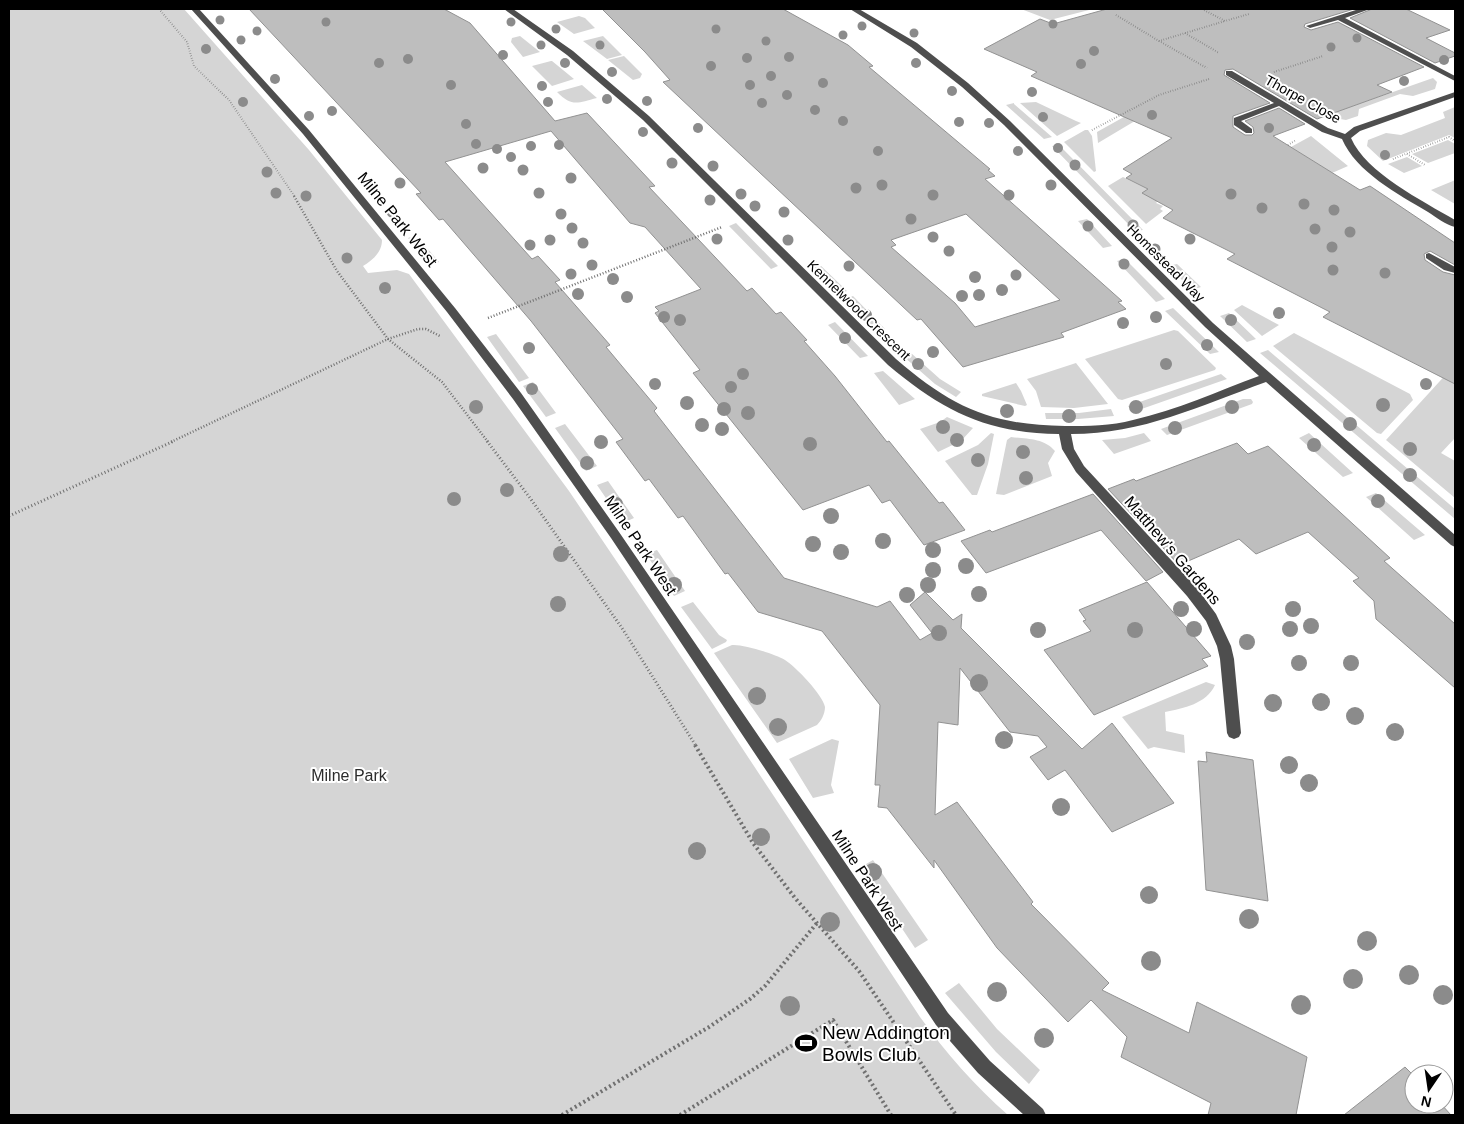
<svg xmlns="http://www.w3.org/2000/svg" width="1464" height="1124" viewBox="0 0 1464 1124" font-family="Helvetica,sans-serif">
<style>
.green{fill:#d5d5d5}
.building{fill:#bebebe;stroke:#929292;fill-rule:evenodd}
.lines{fill:none;stroke-linecap:round;stroke-linejoin:round}
.path-far3{stroke:#707070;stroke-width:2;stroke-dasharray:0.5 2;stroke-linecap:butt}
.path-far2{stroke:#707070;stroke-width:2.5;stroke-dasharray:1 2;stroke-linecap:butt}
.path-far1{stroke:#707070;stroke-width:3;stroke-dasharray:1 2.5;stroke-linecap:butt}
.path{stroke:#707070;stroke-width:4;stroke-dasharray:2 3;stroke-linecap:butt}
.minor{fill:#4e4e4e;fill-rule:evenodd}
.tree{fill:#8b8b8b}
.labels{text-anchor:middle;stroke-width:4;stroke-linejoin:round;paint-order:stroke}
.far-street-label{font-size:14px;fill:#000;stroke:#fff}
.street-label{font-size:16px;fill:#000;stroke:#fff}
.park-label{font-size:16px;fill:#2c2c2c;stroke:#fff}
.near-poi-label{font-size:19px;fill:#000;stroke:#fff;text-anchor:start}
</style>
<rect width="100%" height="100%" fill="#fff"/>
<path class="green" d="M9,9H184L309,150L382,240C382,252 373,260 363,266L368,273L397,270L409,274L569,491L705,692L920,1017C946,1053 975,1086 1008,1115H9Z
M1021,9H1093L1050,20Z
M579,16L585,18L595,28L574,34L557,22Z
M520,36L540,52L523,57L511,42L512,38Z
M603,36L622,55L607,59L583,41Z
M624,56L642,74L640,78L633,80L608,60Z
M551,61H552L574,79L552,86L532,66Z
M1433,78L1437,82L1435,89L1413,96L1400,94L1359,109L1358,116L1346,120L1334,118L1276,84L1280,82L1333,113Z
M582,85L597,98C577,103 572,107 557,92Z
M1036,102L1076,121L1081,123L1057,136L1020,103Z
M1014,103V104L1052,137L1044,139L1006,105Z
M1455,107V138L1449,135L1383,161L1367,146L1368,140L1386,133L1401,135L1445,118L1443,112Z
M1155,109L1098,143L1097,132L1131,113Z
M1085,130H1088L1092,136L1096,171L1094,172L1064,142Z
M1311,136L1348,166L1332,173L1291,147Z
M1448,140L1455,144V153L1428,163L1412,154Z
M1059,145L1143,230L1135,231L1052,146Z
M1407,157L1422,166L1404,173L1388,164Z
M1123,177L1148,189L1143,193L1158,201L1156,203L1163,206L1160,209L1163,211L1146,224L1108,186Z
M1455,180V204L1431,190L1453,181Z
M1087,219L1112,246L1103,248L1078,221Z
M736,223L778,266L771,269L729,226Z
M416,235L439,262L431,265L408,238Z
M1125,259L1165,299L1156,302L1117,261Z
M816,261L847,291L840,294L809,264Z
M1177,264L1201,287L1192,290L1168,266Z
M853,296L885,329L878,331L845,299Z
M1242,305L1279,325L1262,336L1234,310Z
M1173,308L1219,352L1210,354L1165,311Z
M1229,313L1256,339L1247,342L1220,316Z
M835,322L868,356L860,358L828,325Z
M1174,330L1178,331L1216,368L1215,370L1122,400L1118,399L1085,359Z
M1294,333L1410,394L1413,400L1381,434L1377,433L1273,346Z
M496,334L529,378L519,382L487,337Z
M1268,350L1455,509V519L1260,353Z
M911,353L940,379L961,392L956,397L935,384L903,356Z
M1076,363L1108,404L1074,408L1041,407L1036,391L1027,379Z
M1450,370L1455,373V438L1441,453L1455,461V498L1386,440Z
M883,371L915,399L899,405L874,373Z
M1221,374L1227,379L1133,412L1128,406Z
M533,382L556,413L546,417L523,386Z
M1016,383L1021,391L1027,405L1025,406L982,396V394Z
M1243,399H1251L1253,402L1252,404L1167,435L1161,429Z
M1111,409L1114,416L1078,419H1046L1045,413H1079Z
M947,417L973,428L961,441L938,452L920,429L940,422Z
M565,424L597,466L586,471L555,428Z
M991,433L994,434L988,464L977,495H972L945,461L978,445Z
M1144,433L1151,441L1114,454L1102,440L1125,438Z
M1309,433L1353,473L1343,477L1299,438Z
M1011,437C1027,439 1044,438 1055,451L1048,463L1052,476L1004,495L996,494L1007,440Z
M608,481L634,518L623,523L597,485Z
M1376,493L1425,535L1414,540L1366,497Z
M657,550L685,591L674,596L646,554Z
M693,602L719,635L727,640L726,642L712,649L681,607Z
M732,645C744,644 774,654 785,660C795,666 823,695 825,707C825,714 821,721 817,725L777,743L714,653Z
M1206,682L1215,685C1206,704 1184,708 1165,712L1166,731L1184,735L1185,753L1154,747L1148,749L1122,717Z
M832,739L839,741L831,785L834,793L813,798L789,759Z
M873,860L928,940L915,948L861,867Z
M959,983L997,1029L1040,1070L1029,1084L996,1052L945,993Z"/>
<path class="building" d="M249,9H444L470,23L555,121L587,113L655,186L649,187L747,291L752,288L776,314L781,312L807,340L804,341L835,376L887,442L889,441L939,503L943,502L965,530L924,545L890,500L882,503L869,485L803,510L693,373L700,370L655,313L659,311L655,307L701,289L645,227L630,223L551,131L445,162L532,259L538,256L560,280L555,282L610,345L606,347L657,408L654,411L784,578L877,607L890,601L920,640L932,633L910,605L925,592L953,620L962,614L961,628L1082,749L1112,723L1174,803L1112,832L1065,770L1048,780L1030,757L1047,747L1038,736L1010,732L960,668L958,725L938,722L935,815L957,802L1033,902L1031,904L1109,983L1102,990L1189,1033L1197,1002L1307,1057L1296,1115H1208L1211,1103L1121,1057L1127,1037L1091,1000L1068,1022L997,948L934,860V868L887,808L878,807L880,785H875L880,705L822,631L758,612L728,573L725,574L683,516L678,518L649,479L645,481L616,442L623,439L531,321L443,219L439,220L416,194L421,193Z
M602,9H783L848,45L873,66L869,67L990,169L988,170L995,176L985,179L1122,301L1118,302L1126,309L1061,333L1064,337L963,367L921,319L917,320L663,82L670,80L645,52ZM966,214L1060,300L975,327L955,303L891,247L896,245L891,240Z
M1107,9H1354L1305,24L1304,27L1311,30L1338,22L1424,67L1377,85L1392,92L1317,119L1233,69L1225,70L1224,75L1270,103L1233,116V127L1245,135H1252L1254,133L1253,127L1245,121L1279,108L1305,124L1273,136L1360,190L1370,186L1455,243V265L1430,251L1424,254L1425,260L1443,272L1455,275V384L1323,317L1330,312L1227,259L1235,254L1163,218L1173,210L1142,193L1148,189L1126,178L1132,174L1123,169L1172,138L1031,76L1037,72L984,49L1040,19L1053,24Z
M1372,9H1406L1450,30L1426,38L1455,53V56L1435,63L1350,18Z
M1237,443L1248,454L1268,446L1390,558L1384,561L1455,624V688L1376,619L1374,601L1353,581L1359,578L1308,532L1256,554L1239,539L1179,565L1108,489L1134,479L1136,481Z
M1093,494L1163,572L1146,581L1101,530L986,573L961,541L990,530L992,532Z
M1147,582L1211,656L1202,659L1208,666L1094,715L1044,650L1091,631L1083,621L1086,620L1079,610Z
M1206,752L1253,760L1268,901L1206,890L1198,761L1207,762Z
M1405,1067L1414,1076V1104H1441L1451,1115H1344Z"/>
<g class="lines">
<path class="path-far3" d="M159,9L187,42L194,66L229,100L295,197
M1202,9L1225,21L1249,14
M1116,15L1159,41L1225,21
M1185,33L1219,53
M1159,41L1207,68
M1274,72L1323,56
M1092,130L1159,95L1209,79
M1288,145L1296,140
M1407,154L1425,165
M1393,159L1449,137L1455,141"/>
<path class="path-far2" d="M294,196L337,271L388,339L442,382L488,442
M488,318L722,227
M171,442L388,339L418,329H426L440,336"/>
<path class="path-far1" d="M487,441L530,498L622,628L696,746
M9,516L174,441"/>
<path class="path" d="M695,745L753,843L795,898L859,971L956,1115
M562,1115L709,1027L750,999L765,986L817,923
M680,1115L833,1020L891,1115"/>
<path class="minor" d="M191,9H199L309,130L455,308L521,393L619,532L948,1013L990,1061L1043,1109L1046,1115H1024L978,1073L936,1025L611,538L513,399L447,312L303,134Z
M504,9H513L573,51L649,116L896,359C952,407 990,425 1065,426C1088,426 1111,426 1133,420C1177,410 1218,391 1259,376L1205,327L1004,125L962,87L911,47L850,9H859L917,43L968,83L1010,121L1213,323L1455,535V547L1451,545L1266,382C1199,406 1143,434 1071,434L1074,449L1084,466L1197,588L1216,614L1231,646L1234,659L1241,733L1239,737L1234,739L1229,737L1227,733L1220,659L1217,646L1206,621L1187,596L1076,472L1062,449L1059,434C986,433 943,411 888,365L643,120L567,55Z
M1359,9H1370L1345,18L1455,76V81L1338,20L1310,28L1306,26Z
M1226,71H1232L1328,128L1345,134L1354,127L1455,92V97L1360,131L1351,138C1366,173 1423,201 1455,220V227C1446,225 1436,217 1428,212C1398,194 1356,172 1342,139L1322,132L1279,106L1241,121L1252,129V133H1246L1234,125V118L1274,103L1226,75Z
M1429,253L1455,267V273L1444,270L1426,258V254Z"/>
</g>
<g class="tree">
<circle cx="220" cy="20" r="4.5"/>
<circle cx="326" cy="22" r="4.5"/>
<circle cx="511" cy="22" r="4.5"/>
<circle cx="1053" cy="24" r="4.5"/>
<circle cx="862" cy="26" r="4.5"/>
<circle cx="556" cy="29" r="4.5"/>
<circle cx="716" cy="29" r="4.5"/>
<circle cx="257" cy="31" r="4.5"/>
<circle cx="914" cy="33" r="4.5"/>
<circle cx="843" cy="35" r="4.5"/>
<circle cx="1357" cy="38" r="4.5"/>
<circle cx="241" cy="40" r="4.5"/>
<circle cx="766" cy="41" r="4.5"/>
<circle cx="541" cy="45" r="4.5"/>
<circle cx="600" cy="45" r="4.5"/>
<circle cx="1331" cy="47" r="4.5"/>
<circle cx="206" cy="49" r="5"/>
<circle cx="1094" cy="51" r="5"/>
<circle cx="503" cy="55" r="5"/>
<circle cx="789" cy="57" r="5"/>
<circle cx="747" cy="58" r="5"/>
<circle cx="408" cy="59" r="5"/>
<circle cx="1444" cy="60" r="5"/>
<circle cx="379" cy="63" r="5"/>
<circle cx="565" cy="63" r="5"/>
<circle cx="916" cy="63" r="5"/>
<circle cx="1081" cy="64" r="5"/>
<circle cx="711" cy="66" r="5"/>
<circle cx="612" cy="72" r="5"/>
<circle cx="771" cy="76" r="5"/>
<circle cx="275" cy="79" r="5"/>
<circle cx="1404" cy="81" r="5"/>
<circle cx="823" cy="83" r="5"/>
<circle cx="451" cy="85" r="5"/>
<circle cx="750" cy="85" r="5"/>
<circle cx="542" cy="86" r="5"/>
<circle cx="952" cy="91" r="5"/>
<circle cx="1032" cy="92" r="5"/>
<circle cx="787" cy="95" r="5"/>
<circle cx="607" cy="99" r="5"/>
<circle cx="647" cy="101" r="5"/>
<circle cx="243" cy="102" r="5"/>
<circle cx="548" cy="102" r="5"/>
<circle cx="762" cy="103" r="5"/>
<circle cx="815" cy="110" r="5"/>
<circle cx="332" cy="111" r="5"/>
<circle cx="1152" cy="115" r="5"/>
<circle cx="309" cy="116" r="5"/>
<circle cx="1043" cy="117" r="5"/>
<circle cx="843" cy="121" r="5"/>
<circle cx="959" cy="122" r="5"/>
<circle cx="989" cy="123" r="5"/>
<circle cx="466" cy="124" r="5"/>
<circle cx="698" cy="128" r="5"/>
<circle cx="1269" cy="128" r="5"/>
<circle cx="643" cy="132" r="5"/>
<circle cx="476" cy="144" r="5"/>
<circle cx="559" cy="145" r="5"/>
<circle cx="531" cy="146" r="5"/>
<circle cx="1058" cy="148" r="5"/>
<circle cx="497" cy="149" r="5"/>
<circle cx="878" cy="151" r="5"/>
<circle cx="1018" cy="151" r="5"/>
<circle cx="1385" cy="155" r="5"/>
<circle cx="511" cy="157" r="5"/>
<circle cx="672" cy="163" r="5.5"/>
<circle cx="1075" cy="165" r="5.5"/>
<circle cx="713" cy="166" r="5.5"/>
<circle cx="483" cy="168" r="5.5"/>
<circle cx="523" cy="170" r="5.5"/>
<circle cx="267" cy="172" r="5.5"/>
<circle cx="571" cy="178" r="5.5"/>
<circle cx="400" cy="183" r="5.5"/>
<circle cx="882" cy="185" r="5.5"/>
<circle cx="1051" cy="185" r="5.5"/>
<circle cx="856" cy="188" r="5.5"/>
<circle cx="276" cy="193" r="5.5"/>
<circle cx="539" cy="193" r="5.5"/>
<circle cx="741" cy="194" r="5.5"/>
<circle cx="1231" cy="194" r="5.5"/>
<circle cx="933" cy="195" r="5.5"/>
<circle cx="1009" cy="195" r="5.5"/>
<circle cx="306" cy="196" r="5.5"/>
<circle cx="710" cy="200" r="5.5"/>
<circle cx="1304" cy="204" r="5.5"/>
<circle cx="755" cy="206" r="5.5"/>
<circle cx="1262" cy="208" r="5.5"/>
<circle cx="1334" cy="210" r="5.5"/>
<circle cx="392" cy="212" r="5.5"/>
<circle cx="784" cy="212" r="5.5"/>
<circle cx="561" cy="214" r="5.5"/>
<circle cx="911" cy="219" r="5.5"/>
<circle cx="1133" cy="225" r="5.5"/>
<circle cx="1088" cy="226" r="5.5"/>
<circle cx="572" cy="228" r="5.5"/>
<circle cx="1315" cy="229" r="5.5"/>
<circle cx="1350" cy="232" r="5.5"/>
<circle cx="933" cy="237" r="5.5"/>
<circle cx="717" cy="239" r="5.5"/>
<circle cx="1190" cy="239" r="5.5"/>
<circle cx="550" cy="240" r="5.5"/>
<circle cx="788" cy="240" r="5.5"/>
<circle cx="583" cy="243" r="5.5"/>
<circle cx="530" cy="245" r="5.5"/>
<circle cx="1332" cy="247" r="5.5"/>
<circle cx="1155" cy="249" r="5.5"/>
<circle cx="949" cy="251" r="5.5"/>
<circle cx="347" cy="258" r="5.5"/>
<circle cx="1124" cy="264" r="5.5"/>
<circle cx="592" cy="265" r="5.5"/>
<circle cx="849" cy="266" r="5.5"/>
<circle cx="1333" cy="270" r="5.5"/>
<circle cx="1385" cy="273" r="5.5"/>
<circle cx="571" cy="274" r="5.5"/>
<circle cx="1016" cy="275" r="5.5"/>
<circle cx="975" cy="277" r="6"/>
<circle cx="613" cy="279" r="6"/>
<circle cx="385" cy="288" r="6"/>
<circle cx="1002" cy="290" r="6"/>
<circle cx="578" cy="294" r="6"/>
<circle cx="979" cy="295" r="6"/>
<circle cx="962" cy="296" r="6"/>
<circle cx="627" cy="297" r="6"/>
<circle cx="1279" cy="313" r="6"/>
<circle cx="866" cy="315" r="6"/>
<circle cx="664" cy="317" r="6"/>
<circle cx="1156" cy="317" r="6"/>
<circle cx="680" cy="320" r="6"/>
<circle cx="1231" cy="320" r="6"/>
<circle cx="1123" cy="323" r="6"/>
<circle cx="845" cy="338" r="6"/>
<circle cx="1207" cy="345" r="6"/>
<circle cx="529" cy="348" r="6"/>
<circle cx="933" cy="352" r="6"/>
<circle cx="918" cy="364" r="6"/>
<circle cx="1166" cy="364" r="6"/>
<circle cx="743" cy="374" r="6"/>
<circle cx="655" cy="384" r="6"/>
<circle cx="1426" cy="384" r="6"/>
<circle cx="731" cy="387" r="6"/>
<circle cx="532" cy="389" r="6"/>
<circle cx="687" cy="403" r="7"/>
<circle cx="1383" cy="405" r="7"/>
<circle cx="476" cy="407" r="7"/>
<circle cx="1136" cy="407" r="7"/>
<circle cx="1232" cy="407" r="7"/>
<circle cx="724" cy="409" r="7"/>
<circle cx="1007" cy="411" r="7"/>
<circle cx="748" cy="413" r="7"/>
<circle cx="1069" cy="416" r="7"/>
<circle cx="1350" cy="424" r="7"/>
<circle cx="702" cy="425" r="7"/>
<circle cx="943" cy="427" r="7"/>
<circle cx="1175" cy="428" r="7"/>
<circle cx="722" cy="429" r="7"/>
<circle cx="957" cy="440" r="7"/>
<circle cx="601" cy="442" r="7"/>
<circle cx="810" cy="444" r="7"/>
<circle cx="1314" cy="445" r="7"/>
<circle cx="1410" cy="449" r="7"/>
<circle cx="1023" cy="452" r="7"/>
<circle cx="978" cy="460" r="7"/>
<circle cx="587" cy="463" r="7"/>
<circle cx="1410" cy="475" r="7"/>
<circle cx="1026" cy="478" r="7"/>
<circle cx="507" cy="490" r="7"/>
<circle cx="454" cy="499" r="7"/>
<circle cx="1378" cy="501" r="7"/>
<circle cx="616" cy="504" r="7"/>
<circle cx="831" cy="516" r="8"/>
<circle cx="883" cy="541" r="8"/>
<circle cx="813" cy="544" r="8"/>
<circle cx="933" cy="550" r="8"/>
<circle cx="841" cy="552" r="8"/>
<circle cx="561" cy="554" r="8"/>
<circle cx="966" cy="566" r="8"/>
<circle cx="933" cy="570" r="8"/>
<circle cx="674" cy="585" r="8"/>
<circle cx="928" cy="585" r="8"/>
<circle cx="979" cy="594" r="8"/>
<circle cx="907" cy="595" r="8"/>
<circle cx="558" cy="604" r="8"/>
<circle cx="1181" cy="609" r="8"/>
<circle cx="1293" cy="609" r="8"/>
<circle cx="1311" cy="626" r="8"/>
<circle cx="1194" cy="629" r="8"/>
<circle cx="1290" cy="629" r="8"/>
<circle cx="1038" cy="630" r="8"/>
<circle cx="1135" cy="630" r="8"/>
<circle cx="939" cy="633" r="8"/>
<circle cx="1247" cy="642" r="8"/>
<circle cx="1299" cy="663" r="8"/>
<circle cx="1351" cy="663" r="8"/>
<circle cx="979" cy="683" r="9"/>
<circle cx="757" cy="696" r="9"/>
<circle cx="1321" cy="702" r="9"/>
<circle cx="1273" cy="703" r="9"/>
<circle cx="1355" cy="716" r="9"/>
<circle cx="778" cy="727" r="9"/>
<circle cx="1395" cy="732" r="9"/>
<circle cx="1004" cy="740" r="9"/>
<circle cx="1289" cy="765" r="9"/>
<circle cx="1309" cy="783" r="9"/>
<circle cx="1061" cy="807" r="9"/>
<circle cx="761" cy="837" r="9"/>
<circle cx="697" cy="851" r="9"/>
<circle cx="873" cy="872" r="9"/>
<circle cx="1149" cy="895" r="9"/>
<circle cx="1249" cy="919" r="10"/>
<circle cx="830" cy="922" r="10"/>
<circle cx="1367" cy="941" r="10"/>
<circle cx="1151" cy="961" r="10"/>
<circle cx="1409" cy="975" r="10"/>
<circle cx="1353" cy="979" r="10"/>
<circle cx="997" cy="992" r="10"/>
<circle cx="1443" cy="995" r="10"/>
<circle cx="1301" cy="1005" r="10"/>
<circle cx="790" cy="1006" r="10"/>
<circle cx="1044" cy="1038" r="10"/>
</g>
<defs>
<g id="stadium-bare" transform="scale(1.725)"><path d="M0-5a6.5 5 0 1 0 0 10a6.5 5 0 1 0 0-10ZM-3.5-1.8h7v3.6h-7Z" fill="#000" stroke="#fff" stroke-width="2.5" paint-order="stroke"/></g>
</defs>
<g fill-rule="evenodd">
<use href="#stadium-bare" x="806" y="1043"/>
</g>
<g class="labels">
<g class="far-street-label">
<text transform="translate(1303 99) rotate(29)" y="5">Thorpe Close</text>
<text transform="translate(1166 263) rotate(45)" y="5">Homestead Way</text>
<text transform="translate(859 310) rotate(44)" y="5">Kennelwood Crescent</text>
</g>
<g class="street-label">
<text transform="translate(398 219) rotate(51)" y="6">Milne Park West</text>
<text transform="translate(641 545) rotate(56)" y="6">Milne Park West</text>
<text transform="translate(1173 550) rotate(49)" y="6">Matthew's Gardens</text>
<text transform="translate(868 880) rotate(57)" y="6">Milne Park West</text>
</g>
<g class="park-label">
<text x="349" y="781">Milne Park</text>
</g>
<g class="near-poi-label">
<text x="822" y="1039">New Addington<tspan x="822" dy="22">Bowls Club</tspan></text>
</g>
</g>
<rect width="1464" height="1124" fill="none" stroke="#000000" stroke-width="20"/>
<g transform="translate(1429 1089) rotate(193)"><circle r="24" fill="#ffffff" stroke="#999999"/>
<path d="M0-4L9 19L0 12L-9 19Z" fill="#000000"/>
<text y="-8" font-size="14" font-weight="bold" text-anchor="middle" fill="#000000">N</text>
</g>
</svg>
